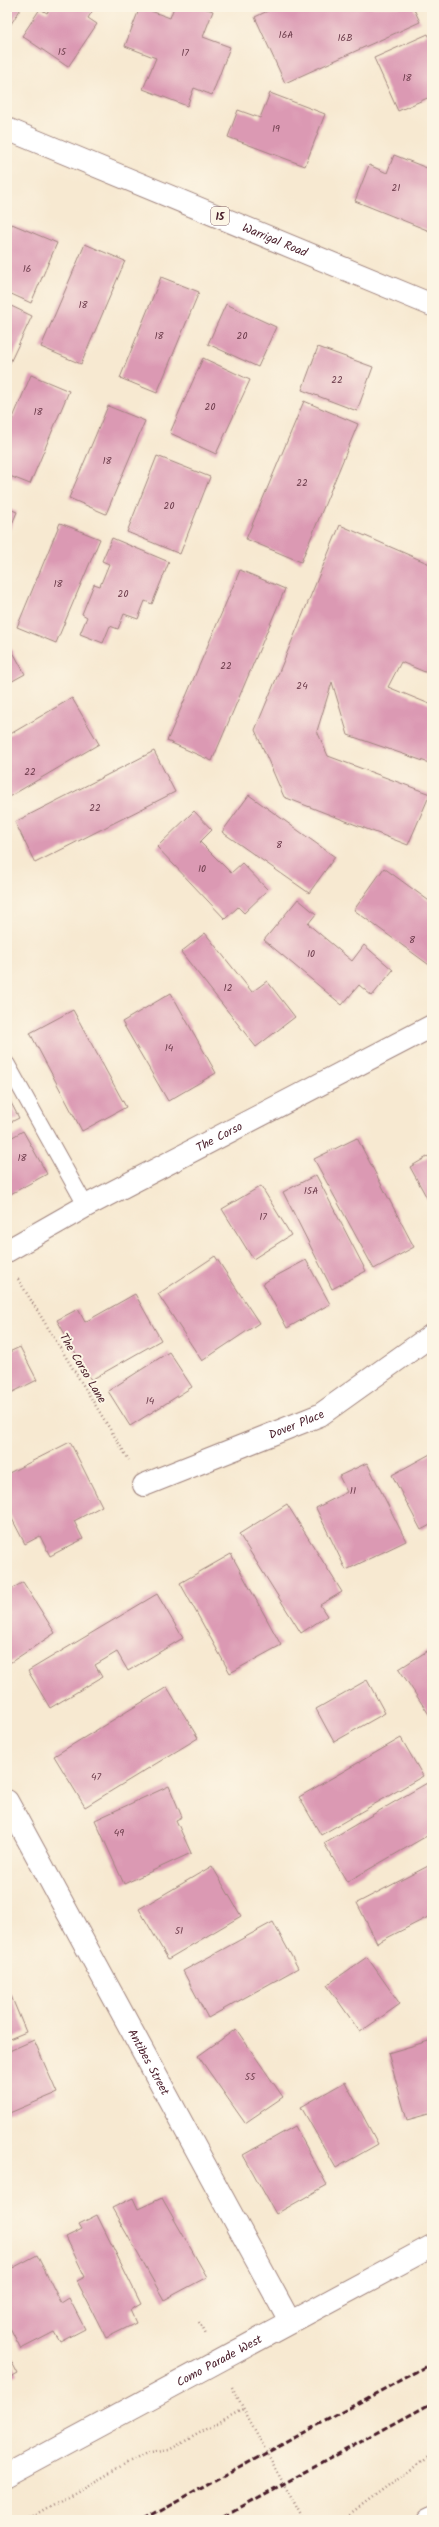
<svg xmlns="http://www.w3.org/2000/svg" width="439" height="2527" viewBox="0 0 439 2527" font-family="Kalam,sans-serif">
<style>
.building{fill:#db99b3}
.lines{fill:none;stroke-linecap:round;stroke-linejoin:round}
.service-casing{stroke:#a0847e;stroke-width:17}
.minor-casing{stroke:#a0847e;stroke-width:24}
.tertiary-casing{stroke:#a0847e;stroke-width:24}
.primary-casing{stroke:#a0847e;stroke-width:24}
.path{stroke:#a0847e;stroke-width:2.5;stroke-dasharray:1 3;stroke-linecap:butt}
.service{stroke:#fff;stroke-width:15}
.minor{stroke:#fff;stroke-width:22}
.tertiary{stroke:#fff;stroke-width:22}
.primary{stroke:#fff;stroke-width:22}
.rail{stroke:#4a1f2b;stroke-width:3;stroke-dasharray:6 3;stroke-linecap:butt}
.labels{text-anchor:middle;stroke-width:4;stroke-linejoin:round;paint-order:stroke}
.number-label{font-size:10px;fill:#6e3e4d}
.shield{fill:#fcf5e5;stroke:#7f5f63;stroke-width:1}
.shield-label{font-size:11px;font-weight:bold;fill:#4a1f2b}
.street-label{font-size:12px;fill:#4a1f2b;stroke:#fcf5e5}
</style>
<rect width="100%" height="100%" fill="#fcf5e5"/>
<filter id="ink" filterUnits="userSpaceOnUse"><feTurbulence type="fractalNoise" baseFrequency=".025" numOctaves="2"/><feDisplacementMap in="SourceGraphic" scale="8" xChannelSelector="R" yChannelSelector="G"/><feConvolveMatrix kernelMatrix="1 2 1 2 8 2 1 2 1" color-interpolation-filters="sRGB"/></filter>
<filter id="wash" filterUnits="userSpaceOnUse"><feTurbulence type="fractalNoise" baseFrequency=".012" numOctaves="4" result="noise"/><feDisplacementMap in="SourceGraphic" scale="16" xChannelSelector="R" yChannelSelector="G"/><feGaussianBlur stdDeviation="0.9" result="paint"/><feColorMatrix in="noise" values="0 0 0 0 0 0 0 0 0 0 0 0 0 0 0 0 0 1.4 0 .05"/><feComposite in="paint" operator="in"/></filter>
<g filter="url(#wash)">
<rect width="100%" height="100%" fill="#f7e9d1"/>
<g id="blocks">
<path class="building" d="M7,7H22L7,30Z
M51,7H95L88,18L97,24L68,67L22,36L40,9L47,13Z
M140,7L170,18L174,7H201L213,11L203,37L230,47L212,95L194,88L187,106L143,89L156,58L125,46Z
M276,7H413L420,22L285,83L255,17Z
M428,34L432,42V96L398,111L374,58Z
M270,93L325,114L305,166L228,137L238,110L260,118Z
M394,155L432,170V232L355,201L369,165L387,173Z
M12,224L57,243L31,303L7,292V235Z
M85,244L125,261L81,364L41,347Z
M161,277L199,292L157,393L120,378Z
M7,304L32,316L7,369Z
M226,304L276,327L258,367L208,344Z
M318,347L373,367L357,411L302,390Z
M203,358L250,380L216,454L170,433Z
M31,375L69,391L30,484L7,475V432Z
M304,401L358,424L301,562L246,539Z
M108,406L145,421L106,514L69,498Z
M157,456L210,477L180,554L127,532Z
M7,508L17,512L7,536Z
M60,523L100,539L56,643L17,627Z
M340,525L432,565V675L401,662L388,687L432,705V764L348,735L332,682L317,731L328,756L430,794L408,845L284,797L255,730Z
M112,538L169,562L152,604L145,601L138,619L124,614L118,629L110,626L103,643L80,634L87,617L82,614L94,584L100,586L109,564L102,561Z
M240,570L285,589L212,761L167,741Z
M7,641L25,674L7,684Z
M72,698L99,744L7,798V736Z
M154,751L175,792L35,863L15,822Z
M249,795L335,857L309,893L222,832Z
M194,811L212,830L200,842L231,873L242,863L268,890L244,913L238,907L225,919L157,847Z
M384,868L432,903V967L354,910Z
M298,899L316,914L308,924L352,961L364,945L393,970L372,996L359,985L342,1005L264,940Z
M205,933L252,992L267,981L295,1017L256,1047L181,952Z
M171,993L216,1073L168,1101L122,1022Z
M73,1010L126,1107L82,1131L30,1033Z
M7,1095L19,1118L7,1124Z
M23,1131L47,1174L7,1196V1140Z
M357,1138L414,1247L374,1269L314,1159Z
M432,1154V1207L410,1167Z
M316,1175L366,1271L332,1289L283,1192Z
M261,1186L291,1235L253,1259L222,1209Z
M215,1256L259,1323L202,1361L158,1294Z
M306,1260L330,1304L287,1328L263,1283Z
M135,1294L161,1340L91,1380L57,1320L78,1309L85,1322Z
M20,1347L37,1380L7,1395V1353Z
M169,1352L192,1387L130,1426L108,1391Z
M70,1442L102,1506L74,1521L83,1539L50,1556L40,1536L25,1544L7,1509V1474Z
M432,1453V1524L421,1530L392,1475Z
M367,1463L406,1541L346,1570L316,1508L347,1492L339,1476Z
M287,1504L342,1592L320,1605L327,1616L301,1633L239,1534Z
M231,1554L281,1645L230,1673L180,1583Z
M23,1582L55,1633L8,1664L7,1592Z
M157,1594L183,1638L128,1671L117,1652L95,1665L102,1677L50,1708L28,1671Z
M432,1648V1719L399,1669Z
M367,1680L385,1713L334,1742L316,1709Z
M167,1687L198,1738L85,1807L54,1756Z
M401,1738L423,1776L321,1835L299,1797Z
M427,1783L432,1791V1833L347,1882L324,1843Z
M169,1786L182,1817L176,1820L191,1853L124,1884L95,1820Z
M432,1864V1915L377,1943L357,1903Z
M212,1866L241,1916L168,1959L139,1909Z
M273,1922L298,1968L208,2018L183,1971Z
M367,1957L400,2004L360,2032L327,1985Z
M7,1986L26,2032L7,2040Z
M236,2029L283,2097L245,2123L198,2056Z
M34,2040L57,2093L7,2114V2052Z
M432,2040V2113L407,2120L388,2053Z
M345,2082L378,2144L336,2168L301,2107Z
M295,2126L327,2185L276,2214L243,2155Z
M133,2198L138,2209L162,2198L207,2277L164,2300L112,2208Z
M97,2215L141,2304L130,2310L136,2323L106,2338L77,2281L85,2277L66,2237L82,2229L79,2224Z
M37,2255L61,2303L69,2298L85,2329L60,2342L54,2332L21,2349L7,2322V2271Z
M7,2353L18,2374L7,2380Z"/>
</g>
</g>
<g filter="url(#ink)">
<use href="#blocks" fill-opacity="0" stroke="#a0847e" stroke-width="1"/>
<g class="lines">
<g class="service-casing">
<path id="service" d="M7,1064L86,1206"/>
</g>
<g class="minor-casing">
<g id="minor">
<path id="s1" d="M7,1251L86,1206L432,1026"/>
<path id="s2" d="M144,1485L320,1415L432,1335"/>
<path id="s3" d="M7,1801L290,2322"/>
</g>
</g>
<g class="tertiary-casing">
<g id="tertiary">
<path id="s4" d="M7,2475L432,2246"/>
<path d="M428,2520L432,2518"/>
</g>
</g>
<g class="primary-casing">
<g id="primary">
<path id="s5" d="M7,129L432,305"/>
</g>
</g>
<path class="path" d="M18,1279L129,1460
M199,2322L205,2335
M232,2387L303,2520
M25,2520L145,2454L169,2450L243,2409
M343,2520L432,2454"/>
<use href="#service" class="service"/>
<use href="#minor" class="minor"/>
<use href="#tertiary" class="tertiary"/>
<use href="#primary" class="primary"/>
<path class="rail" d="M143,2520L432,2363
M217,2520L432,2403"/>
</g>
</g>
<g class="labels">
<g class="number-label">
<text x="286" y="38">16A</text>
<text x="345" y="41">16B</text>
<text x="62" y="55">15</text>
<text x="185" y="56">17</text>
<text x="407" y="81">18</text>
<text x="276" y="132">19</text>
<text x="396" y="191">21</text>
<text x="27" y="272">16</text>
<text x="83" y="308">18</text>
<text x="159" y="339">18</text>
<text x="242" y="339">20</text>
<text x="337" y="383">22</text>
<text x="210" y="410">20</text>
<text x="38" y="415">18</text>
<text x="107" y="464">18</text>
<text x="302" y="486">22</text>
<text x="169" y="509">20</text>
<text x="58" y="587">18</text>
<text x="123" y="597">20</text>
<text x="226" y="669">22</text>
<text x="302" y="689">24</text>
<text x="30" y="775">22</text>
<text x="95" y="811">22</text>
<text x="279" y="848">8</text>
<text x="202" y="872">10</text>
<text x="412" y="943">8</text>
<text x="311" y="957">10</text>
<text x="228" y="991">12</text>
<text x="169" y="1051">14</text>
<text x="22" y="1161">18</text>
<text x="311" y="1194">15A</text>
<text x="263" y="1220">17</text>
<text x="150" y="1404">14</text>
<text x="353" y="1494">11</text>
<text x="96" y="1780">47</text>
<text x="119" y="1836">49</text>
<text x="179" y="1934">51</text>
<text x="250" y="2080">55</text>
</g>
<rect class="shield" x="211" y="207" width="18" height="18" rx="3"/>
<g class="shield-label">
<text x="220" y="220">15</text>
</g>
<g class="street-label">
<text dy="4" stroke="none"><textPath href="#s5" startOffset="290">Warrigal Road</textPath></text>
<text dy="4" stroke="none"><textPath href="#s1" startOffset="241">The Corso</textPath></text>
<text transform="translate(83 1368) rotate(59)" y="4">The Corso Lane</text>
<text dy="4" stroke="none"><textPath href="#s2" startOffset="164">Dover Place</textPath></text>
<text dy="4" stroke="none"><textPath href="#s3" startOffset="297">Antibes Street</textPath></text>
<text dy="4" stroke="none"><textPath href="#s4" startOffset="241">Como Parade West</textPath></text>
</g>
</g>
<rect width="439" height="2527" fill="none" stroke="#fcf5e5" stroke-width="24"/>
</svg>
